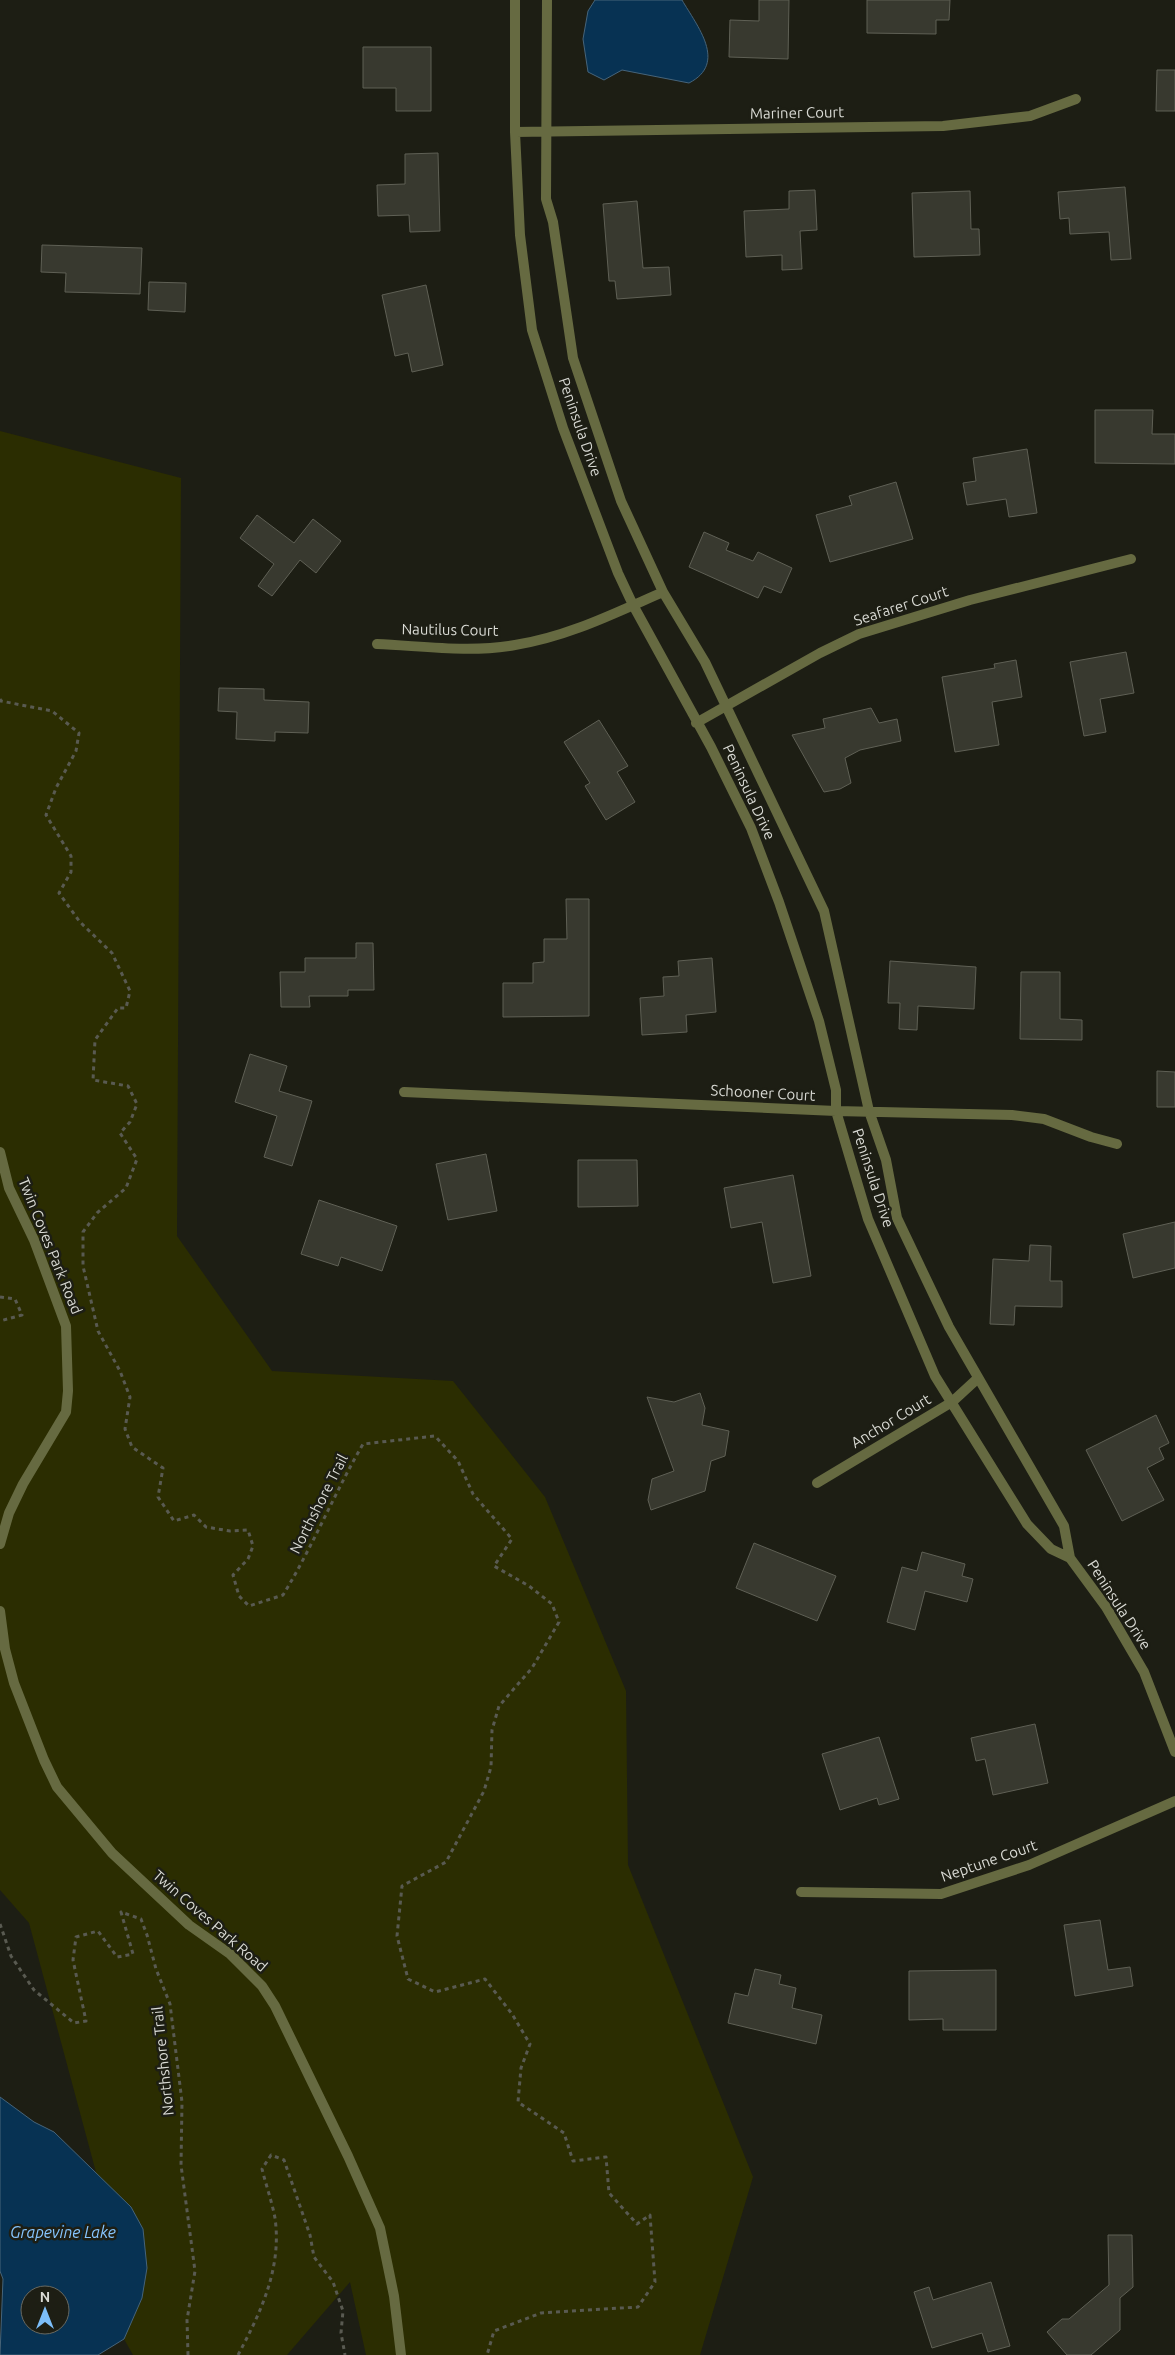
<svg xmlns="http://www.w3.org/2000/svg" width="1175" height="2355" viewBox="0 0 1175 2355" font-family="Ubuntu,sans-serif">
<style>
.green{fill:#2b2d01}
.water{fill:#073253;stroke:#46647a;fill-rule:evenodd}
.building{fill:#38392f;stroke:#5f6055}
.lines{fill:none;stroke-linecap:round;stroke-linejoin:round}
.path{stroke:#595a51;stroke-width:3;stroke-dasharray:4 4;stroke-linecap:butt}
.minor{stroke:#666a41;stroke-width:10}
.labels{text-anchor:middle;stroke-width:5;stroke-linejoin:round;paint-order:stroke}
.street-label{font-size:15px;fill:#d9dad4;stroke:#1d1e14}
.water-label{font-size:16px;font-style:italic;fill:#86c5fe;stroke:#1d1e14}
</style>
<rect width="100%" height="100%" fill="#1d1e14"/>
<path class="green" d="M0,431L181,478L177,1236L272,1371L453,1381L545,1497L626,1691L628,1865L753,2177L700,2355H366L350,2282L287,2355H133L124,2339L142,2298L147,2268L131,2207L97,2176L29,1923L0,1890Z"/>
<path class="water" d="M595,0H682C697,26 728,63 689,83L622,70L604,80L588,72L583,39L588,11Z
M0,2097L34,2122L54,2132L131,2207L143,2229L147,2268L142,2298L124,2339L98,2355H0L3,2279L0,2271ZM30,2295H60V2325H30Z"/>
<path class="building" d="M759,0H789L788,59L729,57L730,20L759,21Z
M867,0H950L949,20H936V34L867,33Z
M363,47H431V111H396V88H363Z
M1157,70H1175V111H1156Z
M438,153L440,231L410,232L409,215L378,216L377,185L405,184V154Z
M1125,187L1131,259L1111,260L1109,232L1070,234L1069,218L1060,219L1058,192Z
M815,190L817,230L800,231L802,269L782,270V255L746,257L744,211L789,209V191Z
M970,191L971,229H979L980,255L914,257L912,193Z
M637,201L643,268L669,267L671,295L617,299L615,281H609L603,204Z
M42,245L142,248L140,294L65,292L66,273L41,272Z
M149,282L186,283L185,312L148,310Z
M426,285L443,365L412,372L408,353L395,356L382,295Z
M1095,410H1153L1152,434H1175V464L1095,463Z
M1027,449L1037,513L1009,517L1006,499L967,505L963,483L976,481L973,458Z
M896,482L913,539L830,562L816,515L852,505L849,496Z
M257,515L294,543L313,519L341,541L316,573L300,560L272,596L258,586L274,564L240,538Z
M704,532L729,543L726,550L753,561L758,552L792,568L781,593L764,586L758,598L689,567Z
M1126,652L1134,693L1100,699L1106,732L1084,736L1070,662Z
M1016,660L1022,697L992,702L999,745L955,752L942,677L995,668L994,664Z
M219,688L264,689V700L309,702L308,733L275,732V741L236,739L237,712L218,711Z
M871,708L879,723L897,719L901,741L860,750L845,758L851,783L840,789L824,792L792,735L825,728L823,719Z
M599,720L628,766L617,772L635,802L606,820L585,786L590,783L564,742Z
M566,899H589V1016L503,1017V983H533V963L544,962V939H567Z
M356,943H373L374,990H348V996H309L310,1007H281L280,972H305V958H356Z
M712,958L716,1012L686,1015L687,1032L642,1035L640,998L664,996L663,977L679,976L678,961Z
M890,961L976,967L974,1009L918,1006L917,1030L899,1029L900,1003H888Z
M1021,972H1060V1019L1082,1020V1040L1020,1039Z
M250,1054L287,1066L279,1091L312,1101L292,1166L264,1157L277,1116L235,1102Z
M1157,1071L1175,1072V1107H1157Z
M486,1154L497,1211L448,1220L436,1164Z
M578,1160H637L638,1206L578,1207Z
M793,1175L811,1276L773,1283L762,1222L731,1228L724,1188Z
M319,1200L397,1226L382,1271L341,1257L338,1266L301,1254Z
M1175,1222V1268L1133,1278L1123,1234Z
M1030,1245L1051,1246L1050,1281H1062V1307L1015,1306L1014,1325L990,1324L993,1259L1029,1261Z
M700,1393L705,1408L702,1425L729,1431L725,1456L711,1461L705,1491L651,1510L648,1500L652,1479L674,1471L647,1397L674,1402Z
M1156,1415L1169,1443L1159,1448L1164,1459L1147,1468L1164,1500L1122,1521L1086,1450Z
M754,1543L836,1576L817,1621L736,1588Z
M922,1552L965,1564L962,1576L973,1579L967,1602L925,1591L915,1630L887,1622L902,1567L917,1571Z
M1035,1724L1048,1783L993,1795L985,1759L976,1761L971,1738Z
M879,1737L899,1799L879,1805L877,1798L840,1810L822,1754Z
M1100,1920L1108,1970L1130,1967L1133,1986L1075,1996L1064,1925Z
M755,1969L781,1975L779,1984L796,1988L792,2008L822,2015L816,2044L728,2023L735,1993L748,1996Z
M996,1970V2030H943V2019L909,2020V1971Z
M1108,2235H1132L1133,2287L1120,2298V2330L1091,2355H1067L1047,2332L1062,2319H1069L1109,2285Z
M991,2282L1010,2346L988,2352L982,2333L932,2348L914,2292L929,2287L933,2300Z"/>
<g class="lines">
<path class="path" d="M0,699L1,701L52,711L79,733L76,751L56,788L46,815L71,856V872L59,893L80,922L112,953L130,991L126,1008H118L95,1040L93,1080L128,1086L137,1104L130,1122L120,1133L137,1159L126,1188L97,1213L83,1232V1266L98,1331L120,1371L130,1397L125,1429L132,1447L163,1468L158,1497L174,1521L194,1515L206,1527L230,1531L248,1530L253,1546L248,1559L233,1575L239,1596L249,1606L283,1595C313,1546 334,1494 363,1444L435,1436L458,1461L473,1494L512,1539L494,1566L529,1586L552,1604L559,1622L532,1668L499,1706L492,1730L491,1767L484,1791L446,1862L402,1886L397,1936L408,1979L435,1992L485,1979L512,2014L530,2044L521,2068L518,2102L564,2133L573,2161L606,2157L609,2193L637,2224L650,2215L655,2282L638,2307L541,2313L494,2331L487,2355
M0,1297L15,1299L22,1315L0,1321
M0,1924L11,1956L34,1990L74,2023L86,2021L73,1960L76,1937L98,1931L117,1957L133,1954L121,1912L141,1919L147,1935L156,1969L170,2004L182,2102L181,2165L195,2271L187,2320L188,2355
M238,2355C261,2312 282,2268 275,2218C272,2202 266,2185 262,2169L271,2155L284,2160L310,2235L314,2257L333,2282L343,2311L341,2333L345,2355"/>
<path class="minor" d="M515,0V132L520,235L532,330L563,428L618,573L633,605L711,747L751,828L779,902L819,1021L836,1090V1111L868,1219L935,1376L1027,1524L1051,1549L1070,1558
M547,0L546,199L553,222L573,358L621,501L663,592L705,662L824,911L869,1111L886,1160L897,1218L949,1327L1064,1526L1070,1558L1106,1607L1144,1672L1175,1752
M515,132L943,126L1030,116L1076,99
M377,644C423,646 470,653 515,645C567,637 615,613 663,592
M696,723L820,653L859,634L970,600L1131,559
M404,1092L836,1111L1012,1115L1044,1119L1091,1137L1117,1144
M0,1152L9,1188L34,1240L66,1326L68,1391L66,1412L23,1484L9,1513L0,1544
M817,1483L952,1402L977,1379
M0,1611L5,1649L14,1683L44,1760L57,1787L112,1853L189,1925L230,1954L262,1986L275,2006L348,2156L380,2228L394,2296L401,2355
M801,1892L941,1894L1029,1865L1175,1801"/>
</g>
<g class="labels">
<g class="street-label">
<text transform="translate(797 113) rotate(-1)" y="5">Mariner Court</text>
<text transform="translate(580 427) rotate(71)" y="5">Peninsula Drive</text>
<text transform="translate(901 606) rotate(-18)" y="5">Seafarer Court</text>
<text transform="translate(450 630) rotate(1)" y="5">Nautilus Court</text>
<text transform="translate(749 792) rotate(65)" y="5">Peninsula Drive</text>
<text transform="translate(763 1093) rotate(3)" y="5">Schooner Court</text>
<text transform="translate(873 1178) rotate(72)" y="5">Peninsula Drive</text>
<text transform="translate(50 1246) rotate(68)" y="5">Twin Coves Park Road</text>
<text transform="translate(891 1421) rotate(-31)" y="5">Anchor Court</text>
<text transform="translate(319 1504) rotate(-63)" y="5">Northshore Trail</text>
<text transform="translate(1119 1605) rotate(57)" y="5">Peninsula Drive</text>
<text transform="translate(989 1861) rotate(-19)" y="5">Neptune Court</text>
<text transform="translate(210 1921) rotate(41)" y="5">Twin Coves Park Road</text>
<text transform="translate(163 2061) rotate(-96)" y="5">Northshore Trail</text>
</g>
<g class="water-label">
<text x="63" y="2238">Grapevine Lake</text>
</g>
</g>
<g transform="translate(45 2310)"><circle r="24" fill="#1d1e14" stroke="#686961"/>
<path d="M0-4L9 19L0 12L-9 19Z" fill="#7cbef9"/>
<text y="-8" font-size="14" font-weight="bold" text-anchor="middle" fill="#d9dad4">N</text>
</g>
</svg>
